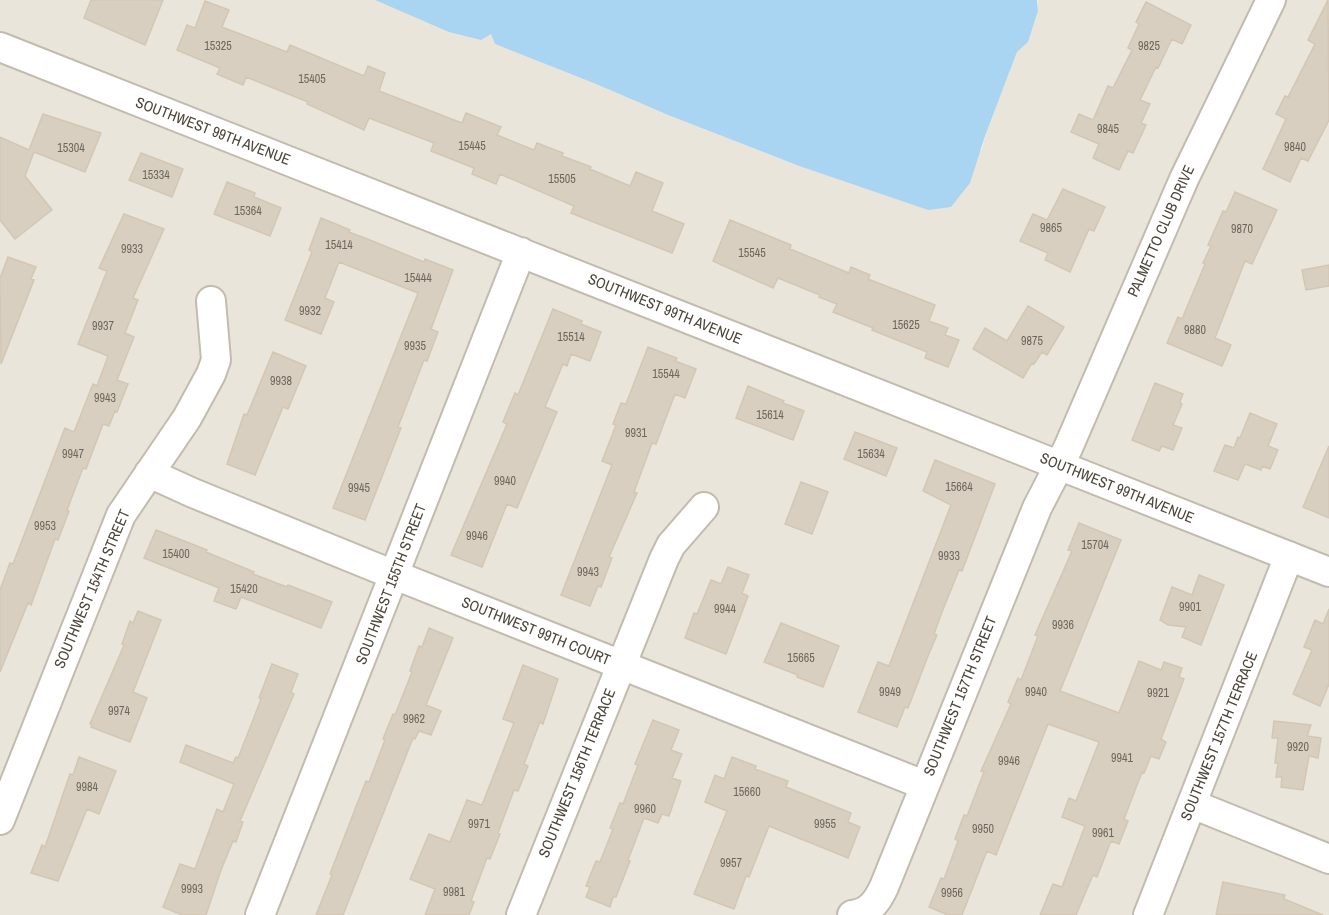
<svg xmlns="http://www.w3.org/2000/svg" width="1329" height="915" viewBox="0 0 1329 915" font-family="'Archivo Narrow',sans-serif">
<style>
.residential{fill:#eae5da}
.water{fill:#a9d4f2}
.building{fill:#d8cfc1;stroke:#d3c7b4;stroke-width:1.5}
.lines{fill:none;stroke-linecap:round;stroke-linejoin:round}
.minor-casing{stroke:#c2bbae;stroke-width:32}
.minor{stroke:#fff;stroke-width:28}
.labels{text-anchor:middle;stroke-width:4.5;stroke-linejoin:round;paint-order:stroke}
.number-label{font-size:12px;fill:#6e675b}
.street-label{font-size:15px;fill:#4b4439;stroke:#fff}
</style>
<rect width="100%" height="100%" fill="#f6f3ec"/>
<path class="residential" d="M0,0H375L400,10L491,34L495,44L596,84L668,115L799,166L928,210L982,149L985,136L1017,52L1028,42L1038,11V0H1329V915H0Z"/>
<path class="water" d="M375,0H1037L1038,11L1028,42L1017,52L985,136L970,183L951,207L928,210L799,166L668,115L596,84L495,44L491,34L481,40L449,32Z"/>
<path class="building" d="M91,0H163L145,45L84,18Z
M1328,0L1329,120L1308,161L1301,158L1290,182L1263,169L1286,119L1276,114L1285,96L1288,97L1315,44L1308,40Z
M205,1L229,10L222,27L287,52L290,45L364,76L368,66L385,73L379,91L462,123L466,113L501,127L497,135L534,150L537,143L563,153L562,156L591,167L590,169L630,186L636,172L663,183L652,211L684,224L672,253L571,213L574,206L500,174L496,184L472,174L474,168L431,151L434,143L369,118L364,130L307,104L308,102L246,77L243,85L217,74L220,68L177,50L187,25L195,28Z
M1146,2L1191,25L1182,44L1172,39L1158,68L1156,67L1140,100L1150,104L1141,123L1146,125L1133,153L1128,151L1119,170L1093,158L1099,144L1071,132L1079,114L1093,120L1108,86L1113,88L1132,50L1128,48L1139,24L1136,22Z
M43,114L101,133L85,172L34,152L25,176L52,210L15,239L0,220V137L29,150Z
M141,153L183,169L172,197L129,180Z
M227,182L255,193L254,197L281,208L270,236L214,214Z
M1063,189L1105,207L1094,231L1089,229L1070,272L1045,260L1048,253L1020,241L1033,214L1047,220Z
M1235,192L1277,210L1252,264L1245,261L1215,338L1231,345L1222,366L1167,343L1178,317L1182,319L1205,264L1203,263L1211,246L1208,245L1223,211L1226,212Z
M124,214L164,229L133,298L138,300L125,333L134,337L117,380L128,384L117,412L115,411L109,426L103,424L86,469L83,468L67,510L69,511L58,540L55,539L31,605L28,603L0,672V590L10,563L13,564L65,428L74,432L93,384L97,386L108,356L78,344L107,271L99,268Z
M321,218L350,230L349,232L370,240L424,262L425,259L453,270L431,329L438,332L427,361L424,360L398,427L401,428L365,520L333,508L418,293L339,262L325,298L334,302L321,334L285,320L312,252L309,250Z
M730,220L791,245L790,249L849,273L851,267L870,275L868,279L935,305L929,321L948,328L945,335L959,340L948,367L925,358L927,352L872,330L873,328L833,312L837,304L819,297L820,295L778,278L773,288L713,261Z
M8,257L36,267L31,279L34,280L1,364L0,278Z
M1329,265V286L1306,290L1302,270Z
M1028,306L1064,327L1047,355L1042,352L1034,364L1032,363L1023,378L973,349L985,328L1007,341Z
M553,309L582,321L581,324L601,332L590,361L571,354L567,366L563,364L545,407L557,412L517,508L507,504L482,567L451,555L507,424L503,422L515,393L518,395Z
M648,347L677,358L675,361L696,369L685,398L675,394L656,444L652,443L634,492L637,493L609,557L612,558L601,587L598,586L590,606L561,595L612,465L602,461L616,425L613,424L621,403L626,404Z
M273,352L306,366L288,409L283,407L255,475L227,464L244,414L247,415Z
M1155,383L1183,394L1180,402L1182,404L1173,425L1182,428L1173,450L1162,446L1159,451L1132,440Z
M748,386L784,401L783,403L804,411L793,440L736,418Z
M1250,413L1277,424L1268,446L1278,450L1270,469L1262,466L1261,470L1245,464L1238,480L1214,471L1225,445L1234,448L1238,437L1240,438Z
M855,432L897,448L886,476L844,459Z
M1329,446V518L1303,507Z
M935,460L995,484L962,571L959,570L942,612L934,634L937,635L928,656L908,708L905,707L897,727L858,712L878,662L889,666L951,505L923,491Z
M801,482L828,492L812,534L785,524Z
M1079,523L1121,540L1060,691L1119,713L1139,661L1161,670L1164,662L1182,668L1179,677L1184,679L1161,739L1166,742L1159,759L1151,756L1144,773L1142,772L1124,819L1128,821L1119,844L1111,841L1097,877L1093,875L1076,915H1040L1053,884L1062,887L1085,826L1062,817L1069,798L1076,801L1099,742L1048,724L996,855L987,851L962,915H948L929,907L941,878L944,879L958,841L955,839L964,815L967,816L984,772L981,771L1011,704L1008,702L1018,678L1021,680L1038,636L1035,635L1072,551L1068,550Z
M156,530L207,550L206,552L254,572L253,574L287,587L288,585L332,602L321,628L241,597L236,609L214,601L219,588L144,558Z
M728,567L749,575L742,593L748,596L726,654L685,638L694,613L697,614L711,580L721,584Z
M1199,575L1224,585L1201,645L1182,637L1186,627L1168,625L1160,620L1172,587L1192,595Z
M1329,609V684L1320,706L1293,694L1312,650L1304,647L1315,620L1323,624Z
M138,611L161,620L133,692L147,698L130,742L91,727L92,725L90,724L124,645L122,644L130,621L133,623Z
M781,623L839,646L823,687L797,677L798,675L764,662Z
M429,628L453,638L426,705L441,711L431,735L419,731L415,739L413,738L343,915H316L332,875L330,874L366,781L369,782L385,740L383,739L393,714L395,715L412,672L410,671L419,646L422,647Z
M272,664L298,674L291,692L294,694L240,821L243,822L236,842L233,841L221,870L206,915H182L163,907L180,864L195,869L217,809L223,812L234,784L180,762L186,745L233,763L236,757L238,758L253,720L261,699L259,698Z
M523,665L558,679L543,724L540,722L524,764L528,766L518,791L514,790L498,833L500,834L490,859L487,858L471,901L474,902L469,915H425L435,889L410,879L429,834L450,842L467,800L482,805L514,723L503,719Z
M653,720L679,730L671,750L682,754L672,778L681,781L669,816L662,814L658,823L644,818L628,860L630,861L616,897H613L610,907L586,897L590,887L586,886L596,861L600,862L613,829L610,828L620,803L623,804L638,765L635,764Z
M1274,721L1311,725L1307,736L1321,738L1318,758L1309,756L1303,790L1281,787L1282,777H1276L1278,763H1275L1278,738H1272Z
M79,757L116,771L99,814L87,809L58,881L31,873L42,845L45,847L70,774L73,775Z
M732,757L756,766L755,769L788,781L786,787L851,813L848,822L860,827L848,858L769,826L749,877L746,876L734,909L694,894L727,811L705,802L715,775L724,779Z
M1223,882L1285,895L1284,899L1323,915H1216Z"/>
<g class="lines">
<g class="minor-casing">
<path id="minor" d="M0,47L1329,572
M149,473L193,493L372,566L924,785
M1192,804L1329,859
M0,820L121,515L187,418L211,374L216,360L211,301
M260,915L521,252
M521,915L664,559L671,545L704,507
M852,915C869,913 877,902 884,887L1037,508L1068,448L1184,179L1271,0
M1148,915L1289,556"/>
</g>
<use href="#minor" class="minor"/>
</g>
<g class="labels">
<g class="number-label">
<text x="218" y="50">15325</text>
<text x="1149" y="50">9825</text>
<text x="312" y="83">15405</text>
<text x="1108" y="133">9845</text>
<text x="472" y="150">15445</text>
<text x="1295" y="151">9840</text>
<text x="71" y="152">15304</text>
<text x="156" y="179">15334</text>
<text x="562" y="183">15505</text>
<text x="248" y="215">15364</text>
<text x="1051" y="232">9865</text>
<text x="1242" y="233">9870</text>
<text x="339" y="249">15414</text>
<text x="132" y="253">9933</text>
<text x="752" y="257">15545</text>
<text x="418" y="282">15444</text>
<text x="310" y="315">9932</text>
<text x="906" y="329">15625</text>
<text x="103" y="330">9937</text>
<text x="1195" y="334">9880</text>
<text x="571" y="341">15514</text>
<text x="1032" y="345">9875</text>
<text x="415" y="350">9935</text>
<text x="666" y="378">15544</text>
<text x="281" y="385">9938</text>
<text x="105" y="402">9943</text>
<text x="770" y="419">15614</text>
<text x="636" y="437">9931</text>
<text x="73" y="458">9947</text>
<text x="871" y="458">15634</text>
<text x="505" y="485">9940</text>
<text x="959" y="491">15664</text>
<text x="359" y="492">9945</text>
<text x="45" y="530">9953</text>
<text x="477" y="540">9946</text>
<text x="1095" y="549">15704</text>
<text x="176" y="558">15400</text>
<text x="949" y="560">9933</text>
<text x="588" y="576">9943</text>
<text x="244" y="593">15420</text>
<text x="1190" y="611">9901</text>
<text x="725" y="613">9944</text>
<text x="1063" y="629">9936</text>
<text x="801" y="662">15665</text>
<text x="890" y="696">9949</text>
<text x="1036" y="696">9940</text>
<text x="1158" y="697">9921</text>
<text x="119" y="715">9974</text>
<text x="414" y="723">9962</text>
<text x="1298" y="751">9920</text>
<text x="1122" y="762">9941</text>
<text x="1009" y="765">9946</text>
<text x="87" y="791">9984</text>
<text x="747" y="796">15660</text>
<text x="645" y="813">9960</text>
<text x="479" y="828">9971</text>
<text x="825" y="828">9955</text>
<text x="983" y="833">9950</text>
<text x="1103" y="837">9961</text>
<text x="731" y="867">9957</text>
<text x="192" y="893">9993</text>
<text x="454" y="896">9981</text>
<text x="952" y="897">9956</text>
</g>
<g class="street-label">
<text transform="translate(213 131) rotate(21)" y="5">SOUTHWEST 99TH AVENUE</text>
<text transform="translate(1161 231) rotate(-66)" y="5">PALMETTO CLUB DRIVE</text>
<text transform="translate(665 309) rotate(22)" y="5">SOUTHWEST 99TH AVENUE</text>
<text transform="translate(1117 488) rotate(22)" y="5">SOUTHWEST 99TH AVENUE</text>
<text transform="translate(391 584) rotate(-69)" y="5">SOUTHWEST 155TH STREET</text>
<text transform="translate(92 589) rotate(-67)" y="5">SOUTHWEST 154TH STREET</text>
<text transform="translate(536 631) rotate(22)" y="5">SOUTHWEST 99TH COURT</text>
<text transform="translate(960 696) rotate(-68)" y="5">SOUTHWEST 157TH STREET</text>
<text transform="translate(1219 736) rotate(-68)" y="5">SOUTHWEST 157TH TERRACE</text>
<text transform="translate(577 773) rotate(-68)" y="5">SOUTHWEST 156TH TERRACE</text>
</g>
</g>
</svg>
